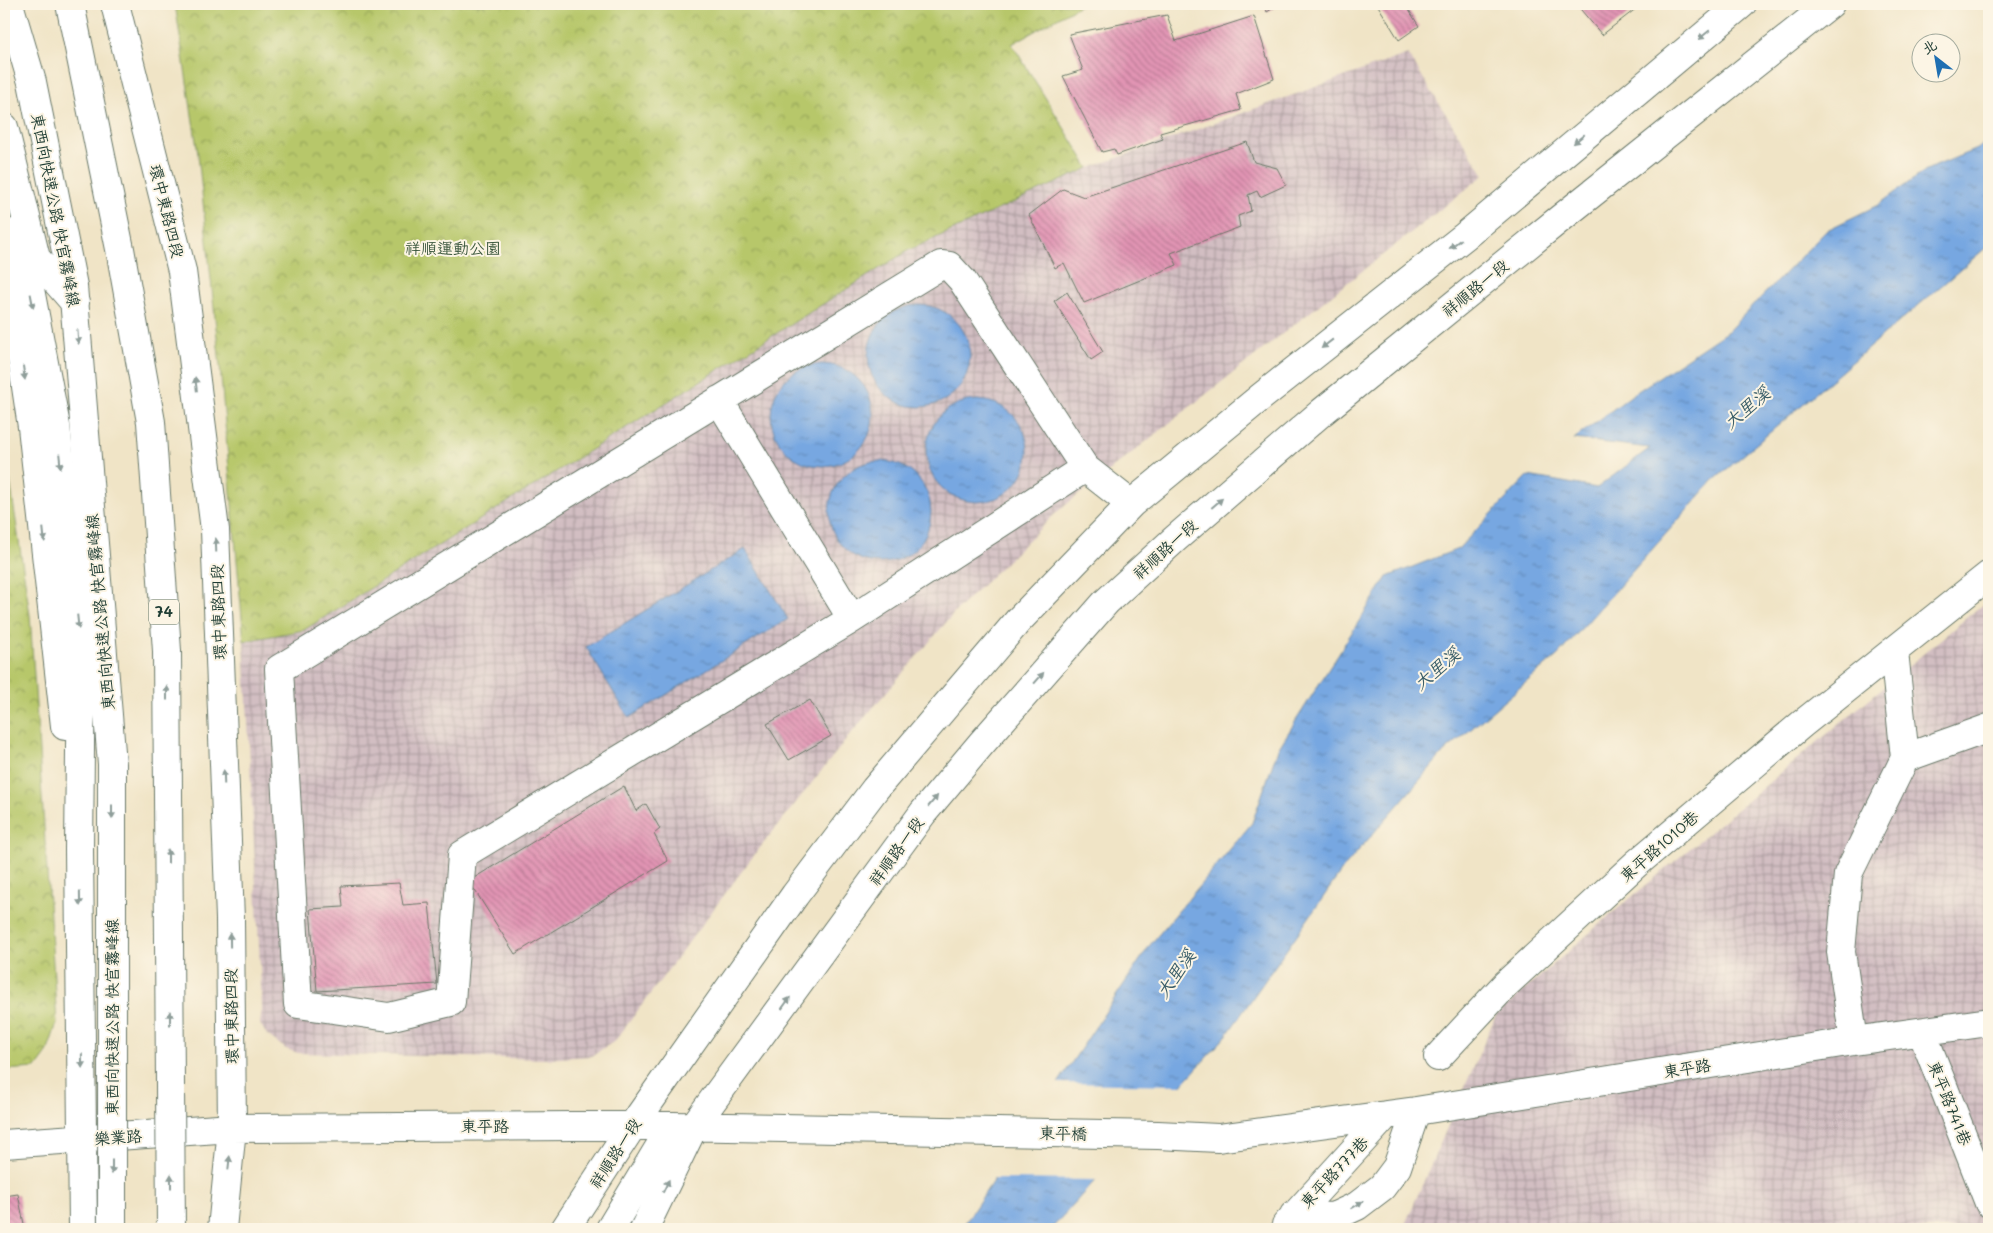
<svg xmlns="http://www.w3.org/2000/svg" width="1993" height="1233" viewBox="0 0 1993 1233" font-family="Mali,'LXGW WenKai TC',sans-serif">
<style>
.industrial{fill:url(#industrial-grid)}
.park{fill:url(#park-crowns);stroke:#6b824f}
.water{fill:url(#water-ripples);stroke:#4b728a}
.pier{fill:#f0e4c6}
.building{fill:url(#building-back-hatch)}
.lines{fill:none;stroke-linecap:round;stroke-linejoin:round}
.minor-casing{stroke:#687767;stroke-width:30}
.highway-casing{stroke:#687767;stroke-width:30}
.minor{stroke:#fff;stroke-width:28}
.highway{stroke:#fff;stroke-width:28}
.highway-bridge-casing{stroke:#687767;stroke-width:30;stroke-linecap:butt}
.highway-bridge{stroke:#fff;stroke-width:28}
.oneway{fill:#8f9e9a}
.labels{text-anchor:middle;stroke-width:4;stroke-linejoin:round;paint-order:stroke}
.shield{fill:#fcf5e5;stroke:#617469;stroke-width:1}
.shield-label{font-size:15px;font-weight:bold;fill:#1f3d34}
.street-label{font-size:16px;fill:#1f3d34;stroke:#fcf5e5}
.park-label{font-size:16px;fill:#3d593f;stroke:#fcf5e5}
.water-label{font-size:18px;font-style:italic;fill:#395d68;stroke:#fcf5e5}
</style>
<defs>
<pattern id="industrial-grid" width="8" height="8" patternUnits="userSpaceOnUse" patternTransform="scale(1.25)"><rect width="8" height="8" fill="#d2bec2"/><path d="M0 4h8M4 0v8" fill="none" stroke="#aa9c9e"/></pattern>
<pattern id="park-crowns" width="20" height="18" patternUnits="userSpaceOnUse" patternTransform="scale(1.25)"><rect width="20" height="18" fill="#b7c76a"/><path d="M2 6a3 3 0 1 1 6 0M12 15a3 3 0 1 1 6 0" fill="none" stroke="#94a358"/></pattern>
<pattern id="water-ripples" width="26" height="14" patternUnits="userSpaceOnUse" patternTransform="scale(1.25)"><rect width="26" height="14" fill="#77a7e1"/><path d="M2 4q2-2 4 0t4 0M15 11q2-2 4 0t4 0" fill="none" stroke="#6189b7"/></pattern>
<pattern id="building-back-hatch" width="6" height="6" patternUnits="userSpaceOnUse" patternTransform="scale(1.25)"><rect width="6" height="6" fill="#e294b4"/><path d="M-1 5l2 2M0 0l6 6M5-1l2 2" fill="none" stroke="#b77a93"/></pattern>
</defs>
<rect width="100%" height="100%" fill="#fcf5e5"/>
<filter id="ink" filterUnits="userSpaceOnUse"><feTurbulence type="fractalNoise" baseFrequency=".02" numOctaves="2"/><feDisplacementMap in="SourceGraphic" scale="10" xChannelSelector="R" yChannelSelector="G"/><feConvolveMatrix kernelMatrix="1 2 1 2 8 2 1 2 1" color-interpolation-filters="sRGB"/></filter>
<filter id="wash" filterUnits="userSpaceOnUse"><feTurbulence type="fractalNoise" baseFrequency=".0096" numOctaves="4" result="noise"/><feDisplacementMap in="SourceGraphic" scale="20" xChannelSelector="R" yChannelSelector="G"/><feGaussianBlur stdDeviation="1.12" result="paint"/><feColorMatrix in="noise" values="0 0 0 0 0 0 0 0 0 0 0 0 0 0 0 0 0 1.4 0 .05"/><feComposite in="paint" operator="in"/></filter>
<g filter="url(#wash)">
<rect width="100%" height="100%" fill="#f0e4c6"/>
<path class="industrial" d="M1408,54L1484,175L1058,511L955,612L854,730L751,859L615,1041L591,1056L545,1059L298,1053L286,1049L267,1035L260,1024L262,1007L244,641L304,630L909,250L1089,168Z
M1989,599V1229H1403L1496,1015L1603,921Z"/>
<path class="park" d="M175,4H1082L1012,44L1089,168L909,250L304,630L244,641L220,366L198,154Z
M4,441L30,615L57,1023L47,1053L36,1068L4,1070Z"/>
<path class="water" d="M1989,138V245L1713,481L1558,655L1444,752L1345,866L1226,1036L1051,1229H961L1150,945L1252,823L1278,749L1387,577L1458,549L1528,476L1597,488L1650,448L1574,439L1632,395L1728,331L1827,230L1878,205L1926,170L1979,148Z
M868 356a51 51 0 1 1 102 0a51 51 0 1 1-102 0Z
M771 415a51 51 0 1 1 102 0a51 51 0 1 1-102 0Z
M926 451a51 51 0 1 1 102 0a51 51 0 1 1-102 0Z
M829 512a51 51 0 1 1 102 0a51 51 0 1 1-102 0Z
M745,549L788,619L629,718L586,647Z"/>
<path class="pier" d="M1055,1083L1184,1085L1099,1180L992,1179Z"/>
<g id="blocks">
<path class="building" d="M1263,4H1280L1267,12Z
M1377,4H1405L1419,26L1399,40Z
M1576,4H1642L1602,35Z
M1167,15L1176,41L1254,16L1274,79L1236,94L1241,110L1160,133L1163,139L1117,155L1114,149L1102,152L1063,76L1083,70L1069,34Z
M1247,142L1254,162L1277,168L1286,185L1260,197L1257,191L1248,195L1251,211L1238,216L1240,227L1171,253L1177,265L1084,303L1064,263L1055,268L1029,215L1063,189L1084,197Z
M1067,292L1103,352L1091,360L1054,301Z
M810,700L831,736L789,760L767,724Z
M624,786L636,811L646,804L660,829L654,834L668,861L515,954L469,881Z
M399,883L403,905L429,903L437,984L317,991L310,909L343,907L341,886Z
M18,1194L25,1229H4V1196Z"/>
</g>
</g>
<g filter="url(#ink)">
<use href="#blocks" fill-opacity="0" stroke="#687767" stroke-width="1"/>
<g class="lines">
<g class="minor-casing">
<path id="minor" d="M115,4L182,271L215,530L230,919L232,1128L222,1229
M19,231L56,426L81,650L79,850L83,1229
M4,256L12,293L32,427L65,726
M719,400L852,619
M1085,468L852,619L462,855L451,1002L389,1017L298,1004L279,669L941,265L949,266L962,280L1085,468L1131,504
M1905,758L1989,728
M1922,1032L1989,1203
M1854,1041L1841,952L1848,874L1905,758L1894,651
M1438,1057L1506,984L1636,864L1802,724L1989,575
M4,1144L232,1128L573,1126H672L1158,1135L1218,1138L1416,1111L1854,1041L1989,1022
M1294,1215L1333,1217L1357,1206L1382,1187L1397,1167L1416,1111
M1286,1225L1386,1115
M565,1229L633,1125L795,895L875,789L1018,621L1131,504L1261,397L1465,236L1742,4
M644,1229L694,1126L923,813L981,744L1106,602L1175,539L1322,412L1556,222L1830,4"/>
</g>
<g class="highway-casing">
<path id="highway" d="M9,4L32,82L73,286L112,764
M4,127L36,258L75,303
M610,1229L672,1126"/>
</g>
<use href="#minor" class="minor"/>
<use href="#highway" class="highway"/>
<g class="highway-bridge-casing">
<path id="highway-bridge" d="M70,4L120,249L151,422L167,651L171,1229
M112,1229V764"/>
</g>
<use href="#highway-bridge" class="highway-bridge"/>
</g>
<defs><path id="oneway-solid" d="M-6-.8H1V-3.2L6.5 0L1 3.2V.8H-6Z" transform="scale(1.25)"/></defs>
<g class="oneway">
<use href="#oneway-solid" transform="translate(1704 35) rotate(141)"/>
<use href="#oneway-solid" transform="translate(1579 139) rotate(140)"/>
<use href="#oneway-solid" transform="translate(1455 244) rotate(142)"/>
<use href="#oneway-solid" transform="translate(32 301) rotate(79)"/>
<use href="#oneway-solid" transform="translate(78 337) rotate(85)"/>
<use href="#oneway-solid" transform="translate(1327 344) rotate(142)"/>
<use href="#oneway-solid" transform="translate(24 373) rotate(82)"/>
<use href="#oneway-solid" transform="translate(196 384) rotate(-97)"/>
<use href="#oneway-solid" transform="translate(60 461) rotate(84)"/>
<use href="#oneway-solid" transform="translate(1217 503) rotate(-41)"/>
<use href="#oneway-solid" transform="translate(44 535) rotate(84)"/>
<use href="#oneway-solid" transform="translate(216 545) rotate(-92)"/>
<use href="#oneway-solid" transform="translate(78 622) rotate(84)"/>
<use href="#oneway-solid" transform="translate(1039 678) rotate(-49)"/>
<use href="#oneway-solid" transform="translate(167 693) rotate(-90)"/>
<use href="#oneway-solid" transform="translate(224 777) rotate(-92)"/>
<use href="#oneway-solid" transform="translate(933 801) rotate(-50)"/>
<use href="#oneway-solid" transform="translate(112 812) rotate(90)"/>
<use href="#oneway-solid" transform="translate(168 856) rotate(-90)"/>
<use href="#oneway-solid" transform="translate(80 899) rotate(89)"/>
<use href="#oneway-solid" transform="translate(230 940) rotate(-91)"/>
<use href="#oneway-solid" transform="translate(786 1003) rotate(-54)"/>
<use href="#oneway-solid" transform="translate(170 1018) rotate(-90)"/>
<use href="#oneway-solid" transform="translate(82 1061) rotate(89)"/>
<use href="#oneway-solid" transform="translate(229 1163) rotate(-84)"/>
<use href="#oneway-solid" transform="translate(112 1167) rotate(90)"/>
<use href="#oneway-solid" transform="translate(171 1181) rotate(-90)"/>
<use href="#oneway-solid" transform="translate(666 1186) rotate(-64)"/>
<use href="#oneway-solid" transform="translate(1357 1205) rotate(-32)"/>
</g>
</g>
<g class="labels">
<rect class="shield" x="149" y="599.5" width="30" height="25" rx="4"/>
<g class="shield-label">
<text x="164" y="617">74</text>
</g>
<g class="street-label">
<text transform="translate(56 210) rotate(79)" y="6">東西向快速公路 快官霧峰線</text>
<text transform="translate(167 211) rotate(76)" y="6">環中東路四段</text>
<text transform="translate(1475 288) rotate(-39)" y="6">祥順路一段</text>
<text transform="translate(1165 549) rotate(-42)" y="6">祥順路一段</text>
<text transform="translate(100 612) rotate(-95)" y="6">東西向快速公路 快官霧峰線</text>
<text transform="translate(218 612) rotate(-92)" y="6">環中東路四段</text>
<text transform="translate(1659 846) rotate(-41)" y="6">東平路1010巷</text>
<text transform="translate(896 851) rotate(-54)" y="6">祥順路一段</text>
<text transform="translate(231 1016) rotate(-91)" y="6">環中東路四段</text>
<text transform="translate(112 1017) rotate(-90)" y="6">東西向快速公路 快官霧峰線</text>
<text transform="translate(1687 1068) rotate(-9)" y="6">東平路</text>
<text transform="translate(1950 1103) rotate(68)" y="6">東平路741巷</text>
<text x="485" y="1132">東平路</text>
<text transform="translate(1063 1133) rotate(1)" y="6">東平橋</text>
<text transform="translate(118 1137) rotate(-4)" y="6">樂業路</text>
<text transform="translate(615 1153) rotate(-57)" y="6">祥順路一段</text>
<text transform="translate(1334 1172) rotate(-47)" y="6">東平路777巷</text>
</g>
<g class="park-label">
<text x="453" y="254">祥順運動公園</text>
</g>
<g class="water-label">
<text transform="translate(1747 408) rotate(-40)" y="6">大里溪</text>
<text transform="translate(1437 669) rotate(-40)" y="6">大里溪</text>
<text transform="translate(1176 974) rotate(-55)" y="6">大里溪</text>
</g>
</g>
<rect width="1993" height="1233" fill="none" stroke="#fcf5e5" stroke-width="20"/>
<g transform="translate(1936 58) rotate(329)"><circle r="24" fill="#fcf5e5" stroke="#a4ab9e"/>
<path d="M0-4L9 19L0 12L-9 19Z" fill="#1f6fb2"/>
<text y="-8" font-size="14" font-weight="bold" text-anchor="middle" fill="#1f3d34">北</text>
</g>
</svg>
